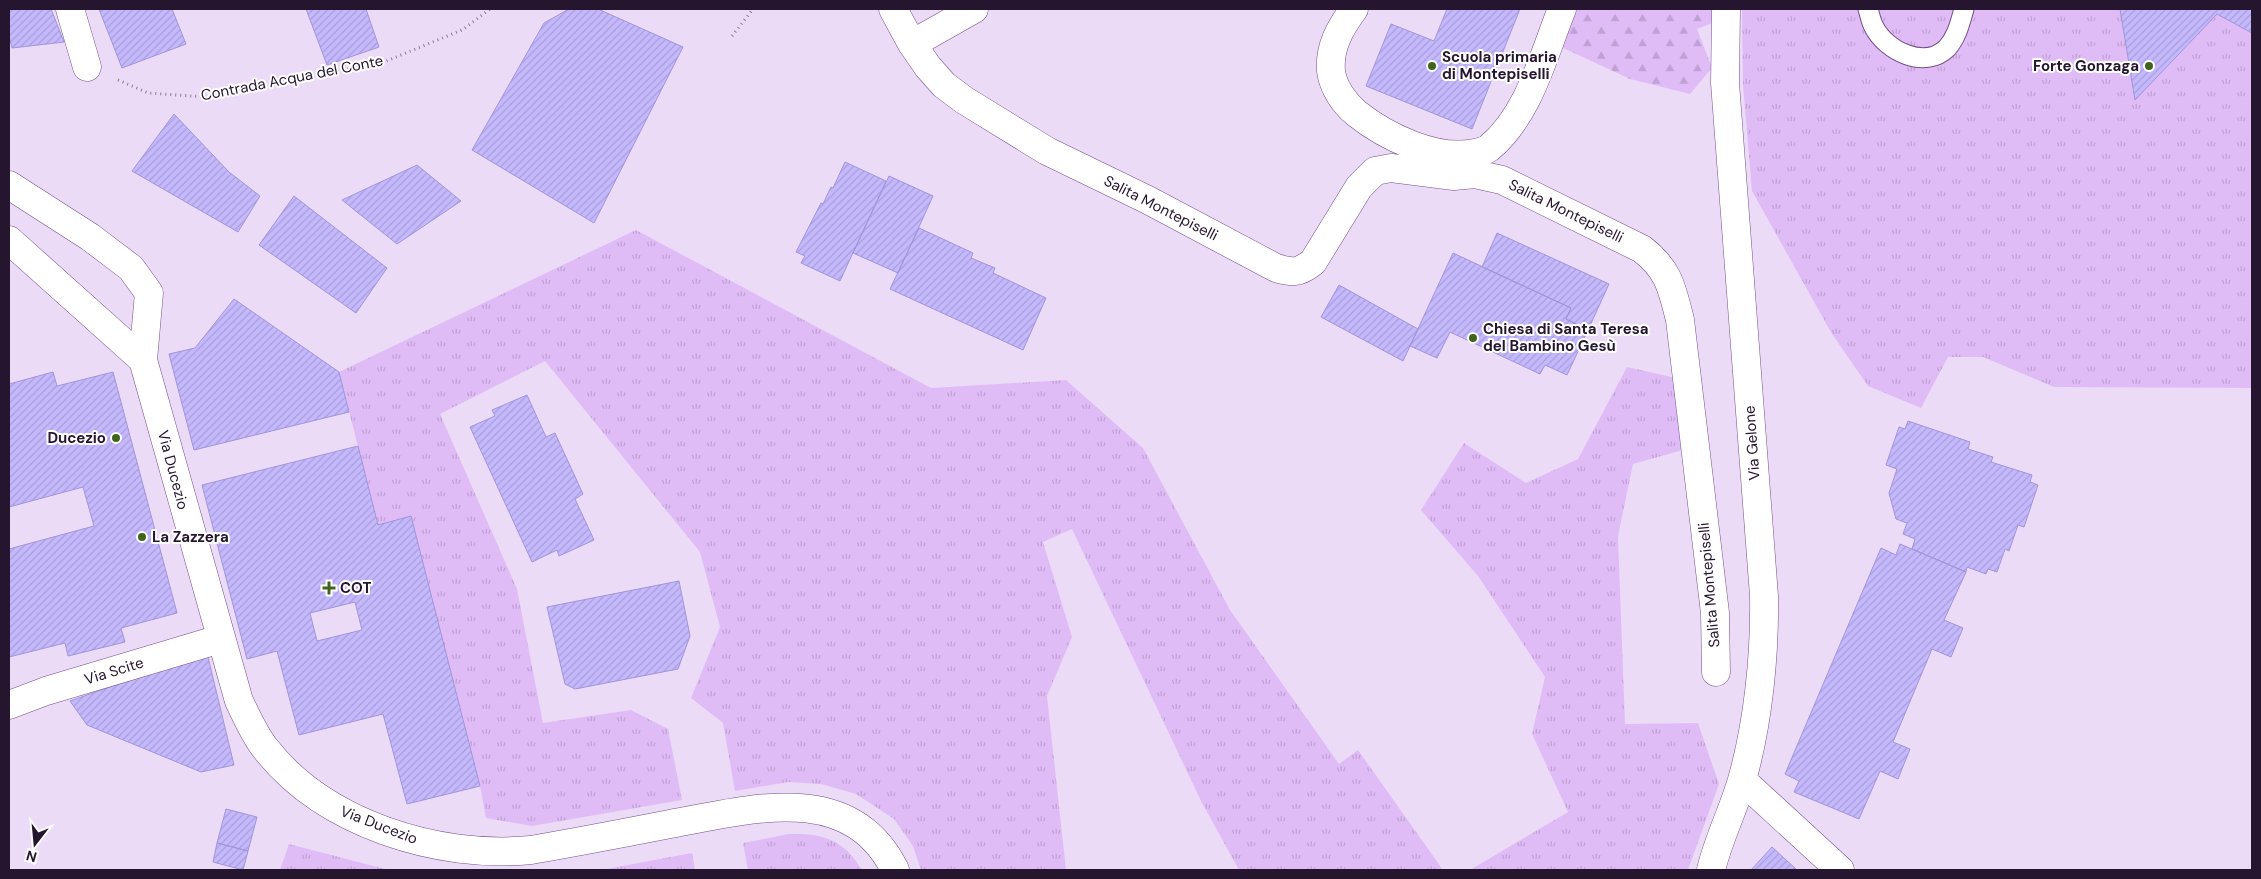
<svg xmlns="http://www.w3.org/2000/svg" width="2261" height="879" viewBox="0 0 2261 879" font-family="'DM Sans',sans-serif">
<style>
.grass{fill:url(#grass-tufts)}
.forest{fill:url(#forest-firs)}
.building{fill:url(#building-hatch);stroke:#a194db;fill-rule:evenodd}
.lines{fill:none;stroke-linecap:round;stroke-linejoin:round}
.lane-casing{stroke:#754f8c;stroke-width:21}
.street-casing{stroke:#754f8c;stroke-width:29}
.path{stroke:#8e7d98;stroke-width:3;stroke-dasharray:1 4;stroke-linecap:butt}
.lane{stroke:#fff;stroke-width:19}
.street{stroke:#fff;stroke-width:28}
.poi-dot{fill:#41641c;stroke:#fff;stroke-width:2}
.labels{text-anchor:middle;stroke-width:4;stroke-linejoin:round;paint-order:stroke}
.poi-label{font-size:15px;font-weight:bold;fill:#25152e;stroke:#fff;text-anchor:start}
.street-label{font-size:15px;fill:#25152e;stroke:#fff}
</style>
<defs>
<pattern id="grass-tufts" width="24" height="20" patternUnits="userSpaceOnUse" patternTransform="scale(1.25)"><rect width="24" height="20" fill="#e0bcf7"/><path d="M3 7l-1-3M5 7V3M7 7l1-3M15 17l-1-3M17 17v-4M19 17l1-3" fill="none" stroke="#c0a1d4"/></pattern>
<pattern id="forest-firs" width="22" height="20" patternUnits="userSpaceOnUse" patternTransform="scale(1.25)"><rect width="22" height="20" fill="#e0bcf7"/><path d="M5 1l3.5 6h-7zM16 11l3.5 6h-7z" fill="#c0a1d4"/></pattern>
<pattern id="building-hatch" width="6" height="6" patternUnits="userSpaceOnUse" patternTransform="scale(1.25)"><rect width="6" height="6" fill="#c5b9fd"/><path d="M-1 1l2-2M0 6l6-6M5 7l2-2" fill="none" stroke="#a99ed9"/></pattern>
</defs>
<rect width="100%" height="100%" fill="#ecdbf7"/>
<path class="grass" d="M1742,9H2252V388L2054,387L1983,357H1948L1921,408L1868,386L1832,334L1752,191L1743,85Z
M636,230L931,388L1066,380L1143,448L1230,610L1339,764L1358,750L1443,870H1239L1201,801L1072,529L1043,542L1072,637L1047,696L1066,870H921L913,846L894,819L856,794L821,784L788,782L735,791L723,723L691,698L720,627L700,552L545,361L440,414L517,589L543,723L631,710L668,729L682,800L532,826L486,818L480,786L411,517L378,525L339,372Z
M1627,367L1676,378L1690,448L1633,464L1618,536L1625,724L1698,723L1719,784L1688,870H1470L1568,812L1532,734L1545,677L1478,576L1421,510L1464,443L1526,483L1578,459Z
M789,834C822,833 844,839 862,870H748L743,843Z
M289,844L389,870H280Z
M692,853L695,870H601Z"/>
<path class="forest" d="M1576,9H1720V20L1697,29L1712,68L1690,94L1630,79L1561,47Z"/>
<path class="building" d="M9,9H51L64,42L12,48L9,36Z
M99,9H172L186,44L122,68Z
M306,9H366L379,47L327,65Z
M569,9H598L683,47L594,223L472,150L544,23Z
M1447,9H1520L1472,129L1366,86L1391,24L1434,41Z
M2120,9H2252V33L2217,14L2135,100Z
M174,114L229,172L260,196L238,232L132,171Z
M845,162L886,181L840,281L801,263L805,256L796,252L821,203L823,204L831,187L833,188Z
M417,165L461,201L397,244L342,200Z
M889,176L933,196L898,273L853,253Z
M294,196L387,268L356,313L259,245Z
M919,228L973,253L971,258L995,268L993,273L1046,298L1023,350L890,289Z
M1497,233L1609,284L1588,330L1566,319L1571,308L1482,267Z
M1453,253L1571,308L1566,319L1588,330L1567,375L1545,365L1540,374L1450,332L1437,358L1410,346Z
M1339,285L1418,329L1403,361L1321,317Z
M234,299L339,372L349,412L194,450L169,354L195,348Z
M53,372L57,386L113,372L177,613L121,628L125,642L68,656L65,643L9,657V549L94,526L83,487L9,507V384Z
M527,395L546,437L555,433L583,494L575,499L594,540L559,556L557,550L532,562L470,427L495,416L492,410Z
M1908,421L1970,442L1968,449L1993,457L1991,462L2032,475L2030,482L2038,485L2024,527L2018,525L2009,551L2005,549L1997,572L1988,569L1986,574L1967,567L1966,572L1912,549L1915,539L1903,534L1907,523L1896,519L1889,493L1897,469L1886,465L1899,427L1905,429Z
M358,446L378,525L411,516L480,786L407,804L383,714L299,735L277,651L247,659L202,485ZM355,602L362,630L317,641L310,613Z
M1900,544L1966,572L1944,620L1963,628L1951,657L1932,649L1893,742L1910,749L1898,779L1880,771L1859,819L1794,792L1799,781L1785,774L1881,548L1896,555Z
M679,581L690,636L678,669L575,689L565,684L547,607Z
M207,653L234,765L201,772L87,725L70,701Z
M226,809L257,817L248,851L217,843Z
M217,843L248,851L243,870L213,862Z
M1772,847L1797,870H1751Z"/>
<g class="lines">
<g class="lane-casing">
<path id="lane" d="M1868,9C1870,15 1871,22 1874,27C1886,51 1925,70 1947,48C1957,37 1960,23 1964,9"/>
</g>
<g class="street-casing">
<path id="street" d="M70,9L87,67
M893,9L912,44L928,67L944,85L964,100L1047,151L1148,200L1276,268C1293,273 1299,273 1313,262L1359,187L1375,171L1391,168L1454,176L1475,174L1502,180L1642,249C1669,270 1672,288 1680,320L1715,613L1716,672
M1354,9C1340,28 1329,47 1331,71C1333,87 1344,103 1356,113C1386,137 1436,161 1475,153C1480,152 1485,151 1489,148C1529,115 1543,56 1562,9
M912,44L974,9
M9,185L90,237L131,268L149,293L143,360L239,701C247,717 254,734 265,748C324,824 438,859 531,850C577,842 624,833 670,824C749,810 850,779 895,870
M9,240L143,360
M9,705L46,691L220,639
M1742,780L1840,870
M1711,870C1718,840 1733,811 1742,780C1758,723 1765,656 1764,596L1725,83L1726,9"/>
</g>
<path class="path" d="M732,36L753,9
M118,80L148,93L206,97L384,62L462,30L490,9"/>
<use href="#lane" class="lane"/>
<use href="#street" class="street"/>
</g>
<g class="poi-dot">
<circle cx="1432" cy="66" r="5"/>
<circle cx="2149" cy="66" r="5"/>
<circle cx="1473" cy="338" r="5"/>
<circle cx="116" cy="438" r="5"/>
<circle cx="142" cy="537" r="5"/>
<path d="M326.5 580.5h5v5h5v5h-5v5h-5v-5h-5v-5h5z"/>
</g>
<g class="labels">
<g class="poi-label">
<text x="1442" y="62">Scuola primaria<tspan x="1442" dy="17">di Montepiselli</tspan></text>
<text x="2139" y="71" text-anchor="end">Forte Gonzaga</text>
<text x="1483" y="334">Chiesa di Santa Teresa<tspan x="1483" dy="17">del Bambino Gesù</tspan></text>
<text x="106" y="443" text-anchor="end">Ducezio</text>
<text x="152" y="542">La Zazzera</text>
<text x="340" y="593">COT</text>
</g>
<g class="street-label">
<text transform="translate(292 78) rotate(-11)" y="5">Contrada Acqua del Conte</text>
<text transform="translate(1161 208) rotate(27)" y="5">Salita Montepiselli</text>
<text transform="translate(1566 211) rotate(26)" y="5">Salita Montepiselli</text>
<text transform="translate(1752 443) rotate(-94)" y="5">Via Gelone</text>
<text transform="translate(173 470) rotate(75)" y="5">Via Ducezio</text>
<text transform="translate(1709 585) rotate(-95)" y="5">Salita Montepiselli</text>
<text transform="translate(114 671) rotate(-17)" y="5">Via Scite</text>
<text transform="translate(379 825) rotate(21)" y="5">Via Ducezio</text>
</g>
</g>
<rect width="2261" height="879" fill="none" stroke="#25152e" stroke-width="20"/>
<g transform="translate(35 844) rotate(196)" stroke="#ffffff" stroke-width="4" paint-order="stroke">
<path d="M0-4L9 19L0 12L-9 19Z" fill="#25152e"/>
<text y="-8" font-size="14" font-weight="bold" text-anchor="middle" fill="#25152e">N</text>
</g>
</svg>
